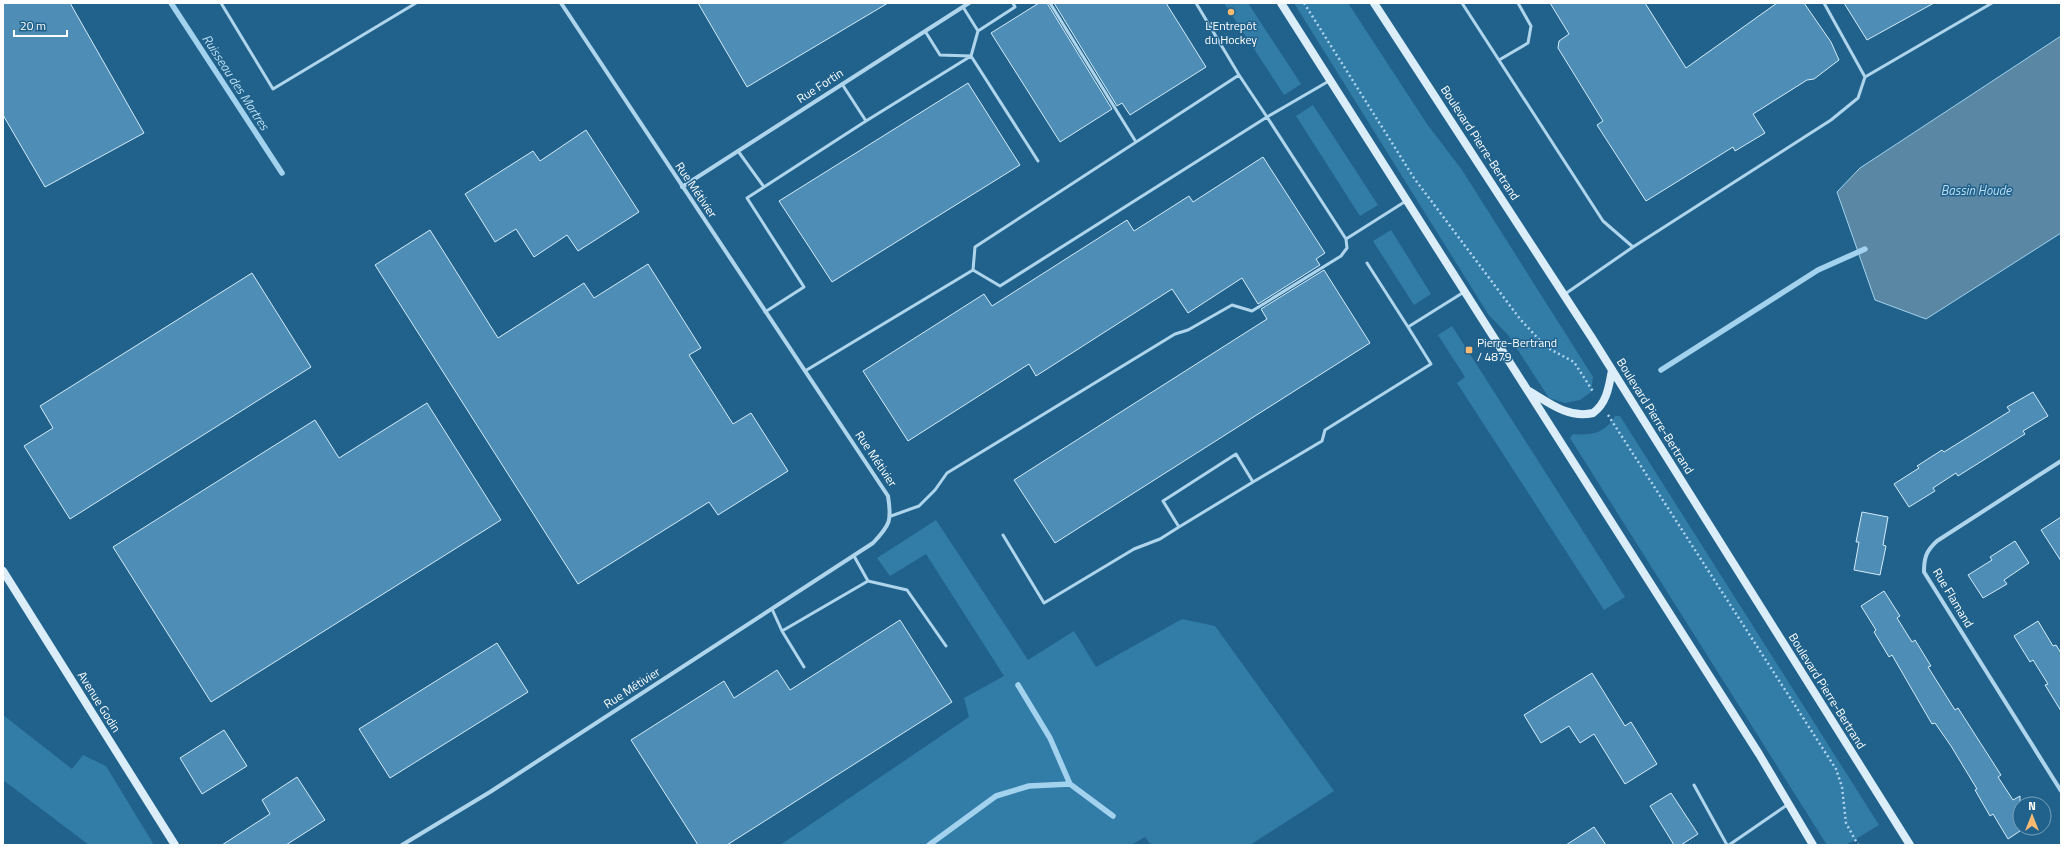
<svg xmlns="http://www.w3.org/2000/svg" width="2064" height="848" viewBox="0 0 2064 848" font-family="'Titillium Web',sans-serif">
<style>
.green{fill:#327ca8}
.water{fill:#5a87a4;stroke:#a2d2ed}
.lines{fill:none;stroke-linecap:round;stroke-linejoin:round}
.stream{stroke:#a2d2ed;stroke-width:5.5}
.building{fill:#4e8eb6;stroke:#d4ebf8}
.path{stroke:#afd5ec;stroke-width:2.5;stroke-dasharray:2 3;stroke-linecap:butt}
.lane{stroke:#afd5ec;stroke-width:3}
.street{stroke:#afd5ec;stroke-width:4}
.secondary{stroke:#daedf9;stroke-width:8}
.poi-dot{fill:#f8b970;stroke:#21628c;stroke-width:1.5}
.labels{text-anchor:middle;stroke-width:3;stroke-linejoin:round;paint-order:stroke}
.poi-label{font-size:12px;fill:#fff;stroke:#21628c}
.street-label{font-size:12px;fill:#fff;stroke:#21628c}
.water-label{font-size:13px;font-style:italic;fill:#bbdef3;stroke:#21628c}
</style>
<rect width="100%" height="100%" fill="#21628c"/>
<path class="green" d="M1224,3H1248L1301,84L1284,95Z
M1294,3H1348L1427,124L1462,170L1593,377L1591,392L1580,400L1565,403L1549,398L1508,335L1488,314Z
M1313,105L1378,205L1360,216L1296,116Z
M1391,230L1431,294L1414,305L1373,241Z
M1452,326L1625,597L1604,610L1457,383L1465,377L1438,335Z
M1615,416H1620L1879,825L1846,845H1827L1570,438L1573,434C1591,436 1606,433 1615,416Z
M936,520L1028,660L1074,631L1096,667L1182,619L1215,626L1334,791L1250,845H1151L1145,837L1131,845H780L969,717L964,698L1004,676L926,554L890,576L877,558Z
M3,715L72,769L83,755L106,766L154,845H89L3,780Z"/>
<path class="water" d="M2061,36V233L1926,319L1875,300L1837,192L1860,168Z"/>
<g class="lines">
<path class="stream" d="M171,3L282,173
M1661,370L1818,270L1865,249
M1018,685L1050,738L1070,784
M929,845L996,796L1029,786L1070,784L1113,816"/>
</g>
<path class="building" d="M3,3H70L144,133L45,187L3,115Z
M698,3H888L747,87Z
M1039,3H1047L1112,109L1060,142L991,33Z
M1054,3H1166L1206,67L1130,115L1122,103L1117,106Z
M1550,3H1645L1686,68L1777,3H1804L1831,42L1839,60L1814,79L1807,80L1753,114L1765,133L1735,151L1733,147L1646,201L1597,125L1603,121L1558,48L1559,41L1569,34Z
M1844,3H1934L1867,40Z
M968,83L1020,165L832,282L779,201Z
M586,130L639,212L578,251L567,235L534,257L516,229L495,242L465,194L533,151L540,161Z
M1263,157L1325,253L1316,259L1320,265L1258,304L1242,278L1188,313L1172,289L1036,376L1029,364L908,441L863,371L984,294L992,306L1127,220L1134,231L1189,196L1193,202Z
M430,230L498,338L584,283L594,298L648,264L701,348L689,355L733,424L751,413L788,471L718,515L709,502L578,584L375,265Z
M1324,270L1370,343L1055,543L1014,480L1267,319L1261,309Z
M252,273L311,367L70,519L24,446L53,428L40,406Z
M2033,392L2048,416L2023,431L2025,434L1958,476L1956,473L1933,488L1935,491L1909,507L1894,484L1919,468L1917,466L1942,450L1944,452L2010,411L2007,407Z
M427,403L501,520L211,702L113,547L315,420L339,458Z
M1862,512L1888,517L1883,545L1886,546L1880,575L1854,570L1859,542H1856Z
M2061,517V561L2041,530Z
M2015,541L2029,563L2004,580L2007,584L1983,598L1968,575L1992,560L1990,557Z
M1884,591L1900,616L1897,618L1912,642L1915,640L1931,666L1928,667L1955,710L1958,708L2001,775L1998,777L2013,800L2020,796V831L2008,839L1993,814L1990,816L1975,790L1977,789L1951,746L1935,723L1932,724L1892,655L1889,657L1874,632L1876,630L1861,606Z
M900,620L952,702L727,845H698L631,740L724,681L734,698L777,670L790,690Z
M2038,621L2053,646L2056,645L2061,653V711L2045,685L2048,684L2033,660L2030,662L2014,636Z
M497,643L528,692L390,778L359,729Z
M1592,673L1625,726L1631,722L1657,764L1625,784L1594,734L1580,743L1569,726L1541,743L1524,715Z
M224,730L247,766L202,794L180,758Z
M297,777L325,820L286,845H222L270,814L262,800Z
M1671,793L1698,834L1681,845H1674L1650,806Z
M1594,827L1606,845H1566Z"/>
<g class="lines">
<path class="path" d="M1304,3L1414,178L1520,319L1546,347L1574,362L1594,393
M1608,415L1836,769L1842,787L1846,823L1858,845"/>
<path class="lane" d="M221,3L273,89L416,3
M1050,3L1136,142
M1196,3L1239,75
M1462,3L1603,221L1633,247
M963,7L978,31L1015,7L1013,3
M925,31L940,55L971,56L978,31
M1499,60L1528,43L1531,26L1518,3
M1239,75L1267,117L1000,286L973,270L975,247Z
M1865,77L1992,3
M1329,81L1267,117L1346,239
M842,84L866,121L971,56L1038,161
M738,151L764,187L866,121
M764,187L747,198L804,287L765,312
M1367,263L1408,327L1464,292
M1565,294L1633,247L1831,120L1858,98L1865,77L1824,3
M805,371L973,270
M1253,482L1179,527L1163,501L1236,454L1253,482L1322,441L1325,430L1431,364L1408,327
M891,516L919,506L935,490L947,473L1175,334L1188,330L1232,305L1252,311L1341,256L1347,248L1346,239L1406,201
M1003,535L1044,603L1134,549L1160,539L1179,527
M854,556L868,581
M772,609L782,631L804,667
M782,631L868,581L907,590L946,646
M1694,785L1727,845
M1729,845L1787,805"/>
<path class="street" d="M682,187L969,3
M2061,461L1937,541C1926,551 1924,558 1924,572L2061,791
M402,845L490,792L873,543C890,525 892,521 888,496L561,3"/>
<path class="secondary" d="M1281,3L1759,754L1813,845
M1374,3L1592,338L1910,845
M1529,391C1549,403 1569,419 1593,413C1607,403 1609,386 1612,370
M3,571L175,845"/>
</g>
<g class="poi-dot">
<circle cx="1231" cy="12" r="4"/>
<rect x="1465" y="346" width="8" height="8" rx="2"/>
</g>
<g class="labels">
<g class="poi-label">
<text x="1231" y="30">L'Entrepôt<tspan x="1231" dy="14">du Hockey</tspan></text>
<text x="1477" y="347" text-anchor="start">Pierre-Bertrand<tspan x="1477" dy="14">/ 4879</tspan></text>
</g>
<g class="street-label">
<text transform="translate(820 86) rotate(-33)" y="4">Rue Fortin</text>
<text transform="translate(1480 143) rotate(57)" y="4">Boulevard Pierre-Bertrand</text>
<text transform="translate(696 190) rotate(56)" y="4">Rue Métivier</text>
<text transform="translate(1655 416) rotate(58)" y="4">Boulevard Pierre-Bertrand</text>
<text transform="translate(876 459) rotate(56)" y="4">Rue Métivier</text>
<text transform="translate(1953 598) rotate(59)" y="4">Rue Flamand</text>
<text transform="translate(632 688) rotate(-33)" y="4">Rue Métivier</text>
<text transform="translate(1827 691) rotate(58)" y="4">Boulevard Pierre-Bertrand</text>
<text transform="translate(99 702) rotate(58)" y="4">Avenue Godin</text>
</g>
<g class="water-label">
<text transform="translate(236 82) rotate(57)" y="5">Ruisseau des Martres</text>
<text x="1976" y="195">Bassin Houde</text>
</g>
</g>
<rect width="2064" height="848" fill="none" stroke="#ffffff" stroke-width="8"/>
<g transform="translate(2032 816)"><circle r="19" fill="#21628c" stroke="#7aa1ba"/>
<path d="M0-3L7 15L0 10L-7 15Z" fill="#f8b970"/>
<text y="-6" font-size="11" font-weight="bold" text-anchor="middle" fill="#ffffff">N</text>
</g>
<path d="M14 30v6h53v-6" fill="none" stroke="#ffffff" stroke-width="2"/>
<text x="20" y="30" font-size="12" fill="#ffffff" stroke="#21628c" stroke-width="3" paint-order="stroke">20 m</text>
</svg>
